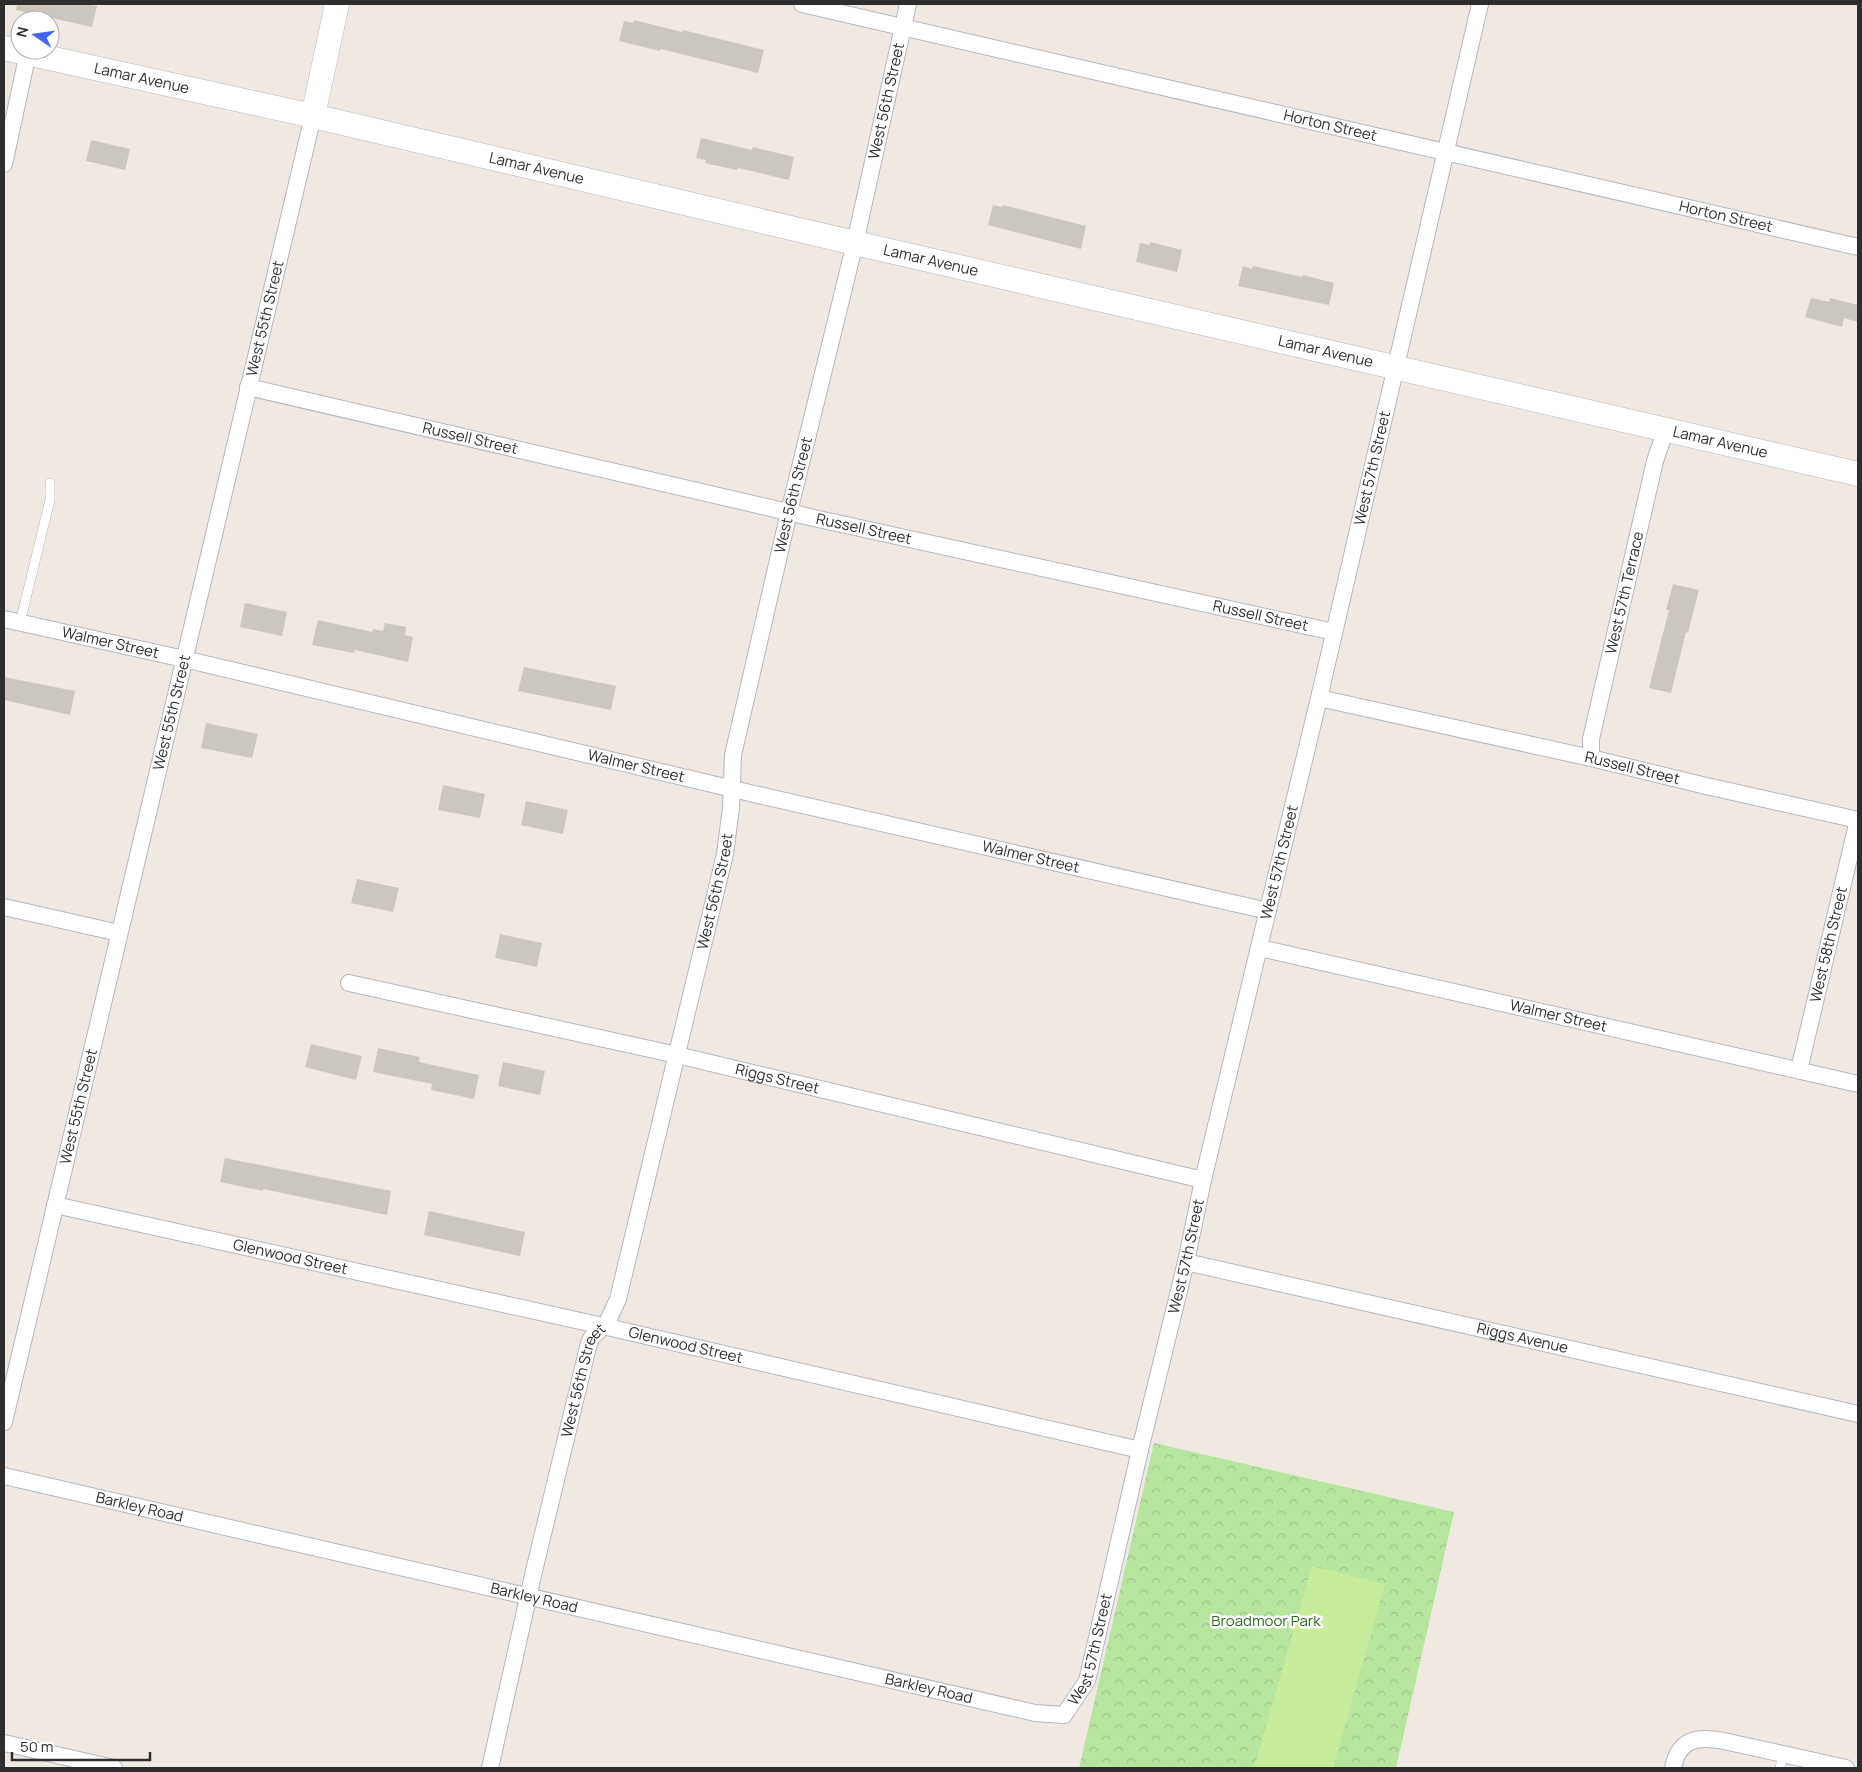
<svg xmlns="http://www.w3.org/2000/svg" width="1862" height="1772" viewBox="0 0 1862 1772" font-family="Manrope,sans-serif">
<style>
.forest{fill:url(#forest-crowns)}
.pitch{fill:#c9ec9a}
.building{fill:#cbc7bf}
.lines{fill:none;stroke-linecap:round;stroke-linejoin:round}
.lane-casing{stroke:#b4b7c1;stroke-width:10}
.street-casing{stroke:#b4b7c1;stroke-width:18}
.secondary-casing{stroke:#b4b7c1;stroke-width:25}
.lane{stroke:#fff;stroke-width:9}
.street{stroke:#fff;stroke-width:16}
.secondary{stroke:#fff;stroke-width:24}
.labels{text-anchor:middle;stroke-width:5;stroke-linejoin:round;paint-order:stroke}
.street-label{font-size:15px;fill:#2e2e2e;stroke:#fff}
.park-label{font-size:15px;fill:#2c6e1b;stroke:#fff}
</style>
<defs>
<pattern id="forest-crowns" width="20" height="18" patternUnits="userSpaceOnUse" patternTransform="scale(1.25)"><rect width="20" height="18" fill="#b6e59e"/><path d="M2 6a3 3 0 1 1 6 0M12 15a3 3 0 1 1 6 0" fill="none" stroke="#9dc588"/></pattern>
</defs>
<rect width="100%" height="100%" fill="#efe9e1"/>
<path class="forest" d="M1154,1443L1454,1512L1396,1768H1079Z"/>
<path class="pitch" d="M1312,1566L1385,1584L1333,1768H1254Z"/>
<path class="building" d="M17,4H88L97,6L92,27L16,10Z
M634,20L682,32L683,30L764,50L758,73L661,49L660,51L619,41L624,21L633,23Z
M701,138L752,150L753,147L794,157L789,180L738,168L737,170L705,163L706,160L696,158Z
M91,140L130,149L125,170L86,161Z
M993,205L1002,207L1003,205L1086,226L1081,249L988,225Z
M1150,242L1182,250L1177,272L1136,262L1140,243L1150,245Z
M1243,266L1252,269L1253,266L1302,277L1303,275L1334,283L1329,305L1238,286Z
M1811,298L1829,302L1830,298L1858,305V322L1844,318L1842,327L1805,317Z
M1673,584L1699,590L1688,633L1686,632L1671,693L1649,688L1669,610H1666Z
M245,603L287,612L282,636L240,627Z
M318,620L372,632L373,629L383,631L385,623L406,627L405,635L413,637L408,662L355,650L354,653L312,645Z
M524,667L616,686L611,710L518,691Z
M4,677L75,691L70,715L4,700Z
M206,723L258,734L252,758L201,748Z
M443,785L485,794L480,818L438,810Z
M526,801L568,810L563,834L521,825Z
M357,879L399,888L393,912L351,903Z
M500,934L542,943L537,967L495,958Z
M311,1044L362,1056L356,1080L305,1067Z
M378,1048L420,1057L419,1062L479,1075L474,1099L431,1090L432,1084L373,1072Z
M503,1062L545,1071L540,1095L498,1086Z
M225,1158L391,1191L387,1215L263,1189V1191L220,1182Z
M429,1211L525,1232L520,1256L424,1235Z"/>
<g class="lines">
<g class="lane-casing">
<path id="lane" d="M20,623L50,500V483
M1780,1768L1783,1754"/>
</g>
<g class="street-casing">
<g id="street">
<path id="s1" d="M802,4L1858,247"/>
<path d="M4,164L28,53"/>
<path id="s2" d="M248,387L814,518L1334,632"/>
<path id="s3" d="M4,619L184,659L750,793L1268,911"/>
<path id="s4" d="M1319,698L1591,758L1702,785L1858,820"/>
<path id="s5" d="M1591,758V739L1655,461L1666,429"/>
<path d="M4,907L119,933"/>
<path id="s6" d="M1260,948L1858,1084"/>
<path id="s7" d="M349,983L677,1055L1203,1180"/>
<path id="s8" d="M1799,1070L1858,820"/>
<path id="s9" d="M55,1205L603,1326L1140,1450"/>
<path id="s10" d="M1186,1262L1858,1414"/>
<path id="s11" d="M4,1422L313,116"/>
<path id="s12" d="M4,1476L1035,1713L1064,1715L1087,1681L1140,1450L1186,1262L1203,1180L1319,698L1480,4"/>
<path d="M4,1743L114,1768"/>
<path id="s13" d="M490,1768L534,1571L589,1343L592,1337L607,1323L618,1299L725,854L731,808L733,755L789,512L855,243L908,4"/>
<path d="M1673,1768C1679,1738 1698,1736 1724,1741L1846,1768"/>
</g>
</g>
<g class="secondary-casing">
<g id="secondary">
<path id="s14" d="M4,48L313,116L855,243L1858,474"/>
<path d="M313,116L337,4"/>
</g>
</g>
<use href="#lane" class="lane"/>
<use href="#street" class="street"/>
<use href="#secondary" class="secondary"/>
</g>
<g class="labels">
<g class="street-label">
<text dy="5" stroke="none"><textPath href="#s14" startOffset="141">Lamar Avenue</textPath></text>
<text dy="5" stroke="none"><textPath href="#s13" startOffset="1719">West 56th Street</textPath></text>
<text dy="5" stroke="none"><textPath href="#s1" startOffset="542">Horton Street</textPath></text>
<text dy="5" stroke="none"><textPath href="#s14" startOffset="546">Lamar Avenue</textPath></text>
<text dy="5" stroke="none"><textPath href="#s1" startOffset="948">Horton Street</textPath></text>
<text dy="5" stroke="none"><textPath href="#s14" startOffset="951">Lamar Avenue</textPath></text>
<text dy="5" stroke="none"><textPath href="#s11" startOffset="1134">West 55th Street</textPath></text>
<text dy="5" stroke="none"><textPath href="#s14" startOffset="1356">Lamar Avenue</textPath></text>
<text dy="5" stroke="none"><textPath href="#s2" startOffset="228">Russell Street</textPath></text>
<text dy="5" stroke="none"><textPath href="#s14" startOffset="1761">Lamar Avenue</textPath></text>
<text dy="5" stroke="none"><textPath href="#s12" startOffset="2374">West 57th Street</textPath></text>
<text dy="5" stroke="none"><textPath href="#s13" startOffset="1314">West 56th Street</textPath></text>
<text dy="5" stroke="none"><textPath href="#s2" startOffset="632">Russell Street</textPath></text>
<text dy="5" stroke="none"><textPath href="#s5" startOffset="169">West 57th Terrace</textPath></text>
<text dy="5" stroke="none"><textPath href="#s2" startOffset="1038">Russell Street</textPath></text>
<text dy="5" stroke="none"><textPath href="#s3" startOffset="109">Walmer Street</textPath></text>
<text dy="5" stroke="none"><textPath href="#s11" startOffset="729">West 55th Street</textPath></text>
<text dy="5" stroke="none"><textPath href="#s3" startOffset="649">Walmer Street</textPath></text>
<text dy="5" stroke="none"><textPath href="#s4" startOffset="321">Russell Street</textPath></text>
<text dy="5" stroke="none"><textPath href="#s3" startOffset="1054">Walmer Street</textPath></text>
<text dy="5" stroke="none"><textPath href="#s12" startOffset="1969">West 57th Street</textPath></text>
<text dy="5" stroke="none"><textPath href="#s13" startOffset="909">West 56th Street</textPath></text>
<text dy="5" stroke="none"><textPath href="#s8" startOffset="129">West 58th Street</textPath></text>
<text dy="5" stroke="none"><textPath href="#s6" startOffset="306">Walmer Street</textPath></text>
<text dy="5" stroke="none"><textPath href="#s7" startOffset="439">Riggs Street</textPath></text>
<text dy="5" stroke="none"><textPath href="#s11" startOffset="324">West 55th Street</textPath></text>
<text dy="5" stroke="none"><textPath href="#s12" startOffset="1564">West 57th Street</textPath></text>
<text dy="5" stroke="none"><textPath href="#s9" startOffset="241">Glenwood Street</textPath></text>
<text dy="5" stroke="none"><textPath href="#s10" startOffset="345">Riggs Avenue</textPath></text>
<text dy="5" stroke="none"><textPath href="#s9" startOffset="646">Glenwood Street</textPath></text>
<text dy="5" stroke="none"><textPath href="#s13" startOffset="399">West 56th Street</textPath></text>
<text dy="5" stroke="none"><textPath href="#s12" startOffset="139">Barkley Road</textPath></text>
<text dy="5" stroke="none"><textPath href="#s12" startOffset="544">Barkley Road</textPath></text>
<text dy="5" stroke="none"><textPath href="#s12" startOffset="1159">West 57th Street</textPath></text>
<text dy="5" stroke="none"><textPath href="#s12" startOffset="949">Barkley Road</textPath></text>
</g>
<g class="park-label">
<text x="1266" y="1626">Broadmoor Park</text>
</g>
</g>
<rect width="1862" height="1772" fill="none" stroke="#2e2e2e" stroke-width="10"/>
<g transform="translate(35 35) rotate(283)"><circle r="24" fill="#ffffff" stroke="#ababab"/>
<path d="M0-4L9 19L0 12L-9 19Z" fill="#4264fb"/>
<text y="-8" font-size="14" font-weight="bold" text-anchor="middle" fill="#2e2e2e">N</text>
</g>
<path d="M12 1752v8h138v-8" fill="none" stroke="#2e2e2e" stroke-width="2.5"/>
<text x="20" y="1752" font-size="15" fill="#2e2e2e" stroke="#ffffff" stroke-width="4" paint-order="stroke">50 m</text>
</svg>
